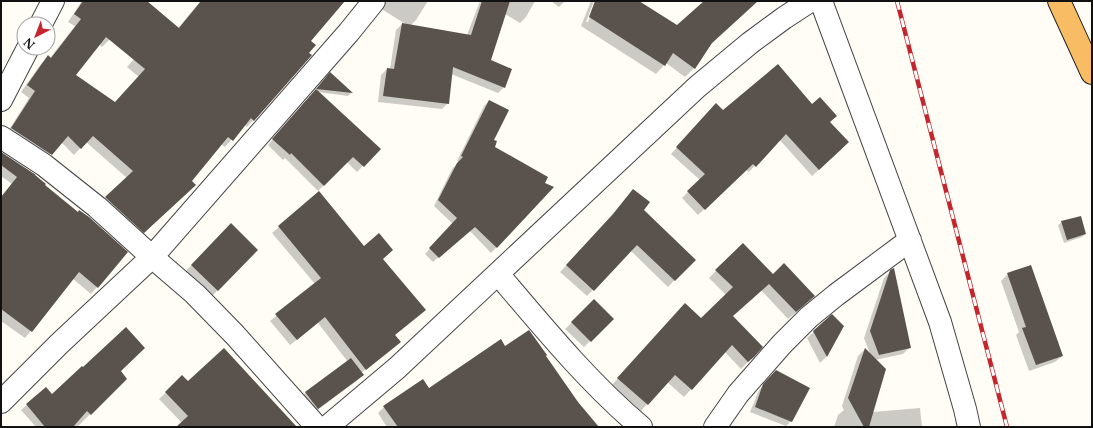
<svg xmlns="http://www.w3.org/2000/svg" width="1093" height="428" viewBox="0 0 1093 428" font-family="'Libre Baskerville',serif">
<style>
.shadow{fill:#0003}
.building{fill:#5a524d;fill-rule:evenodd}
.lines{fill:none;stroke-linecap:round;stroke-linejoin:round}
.minor-casing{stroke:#444;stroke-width:24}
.trunk-casing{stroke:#222;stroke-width:24}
.minor{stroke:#fff;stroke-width:22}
.trunk{stroke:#f7bc64;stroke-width:22}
.rail-casing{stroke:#c4262e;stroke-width:4.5}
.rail{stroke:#fff;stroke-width:3;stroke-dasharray:9;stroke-linecap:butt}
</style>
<rect width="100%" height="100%" fill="#fffdf5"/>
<path class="shadow" d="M82,1H138L109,40L102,47L99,44L75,75L115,103L139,77L127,67L162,27L178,28L200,2L198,1H343L310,41L308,53L311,55L247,127L244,125L225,147L221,144L191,181L188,192L137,239L99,205L127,178L86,142L74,155L61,142L44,161L5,136L29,98L21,92L41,64L48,57L50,58L75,26L68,22Z
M377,1H428L416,20L410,26L467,35L480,1H535L526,17L520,23L505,14L490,61L504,87L498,93L451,74L448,103L442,109L378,102L381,75L387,69H390L396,30L402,24L407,25L380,8Z
M551,1H565L559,7Z
M591,1H594L586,22H588L596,1H637L678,27L705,1H758L710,45L694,68L685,77L666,63L656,74L581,26Z
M330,74L351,93L348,96L318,92L379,149L357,172L347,162L318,191L285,158L283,160L268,145Z
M489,101L493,147L544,184L552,188L491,253L470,231L433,262L425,254L453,224L434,206L452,169L459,162L457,161L484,106Z
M812,106L829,123L842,149L812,176L779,139L749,172L746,170L698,215L682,198L700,180L671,154L709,111Z
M1,153L97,287L91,294L73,279L25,338L1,321V197L12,184L1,176Z
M319,192L364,247L382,259L395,335L400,342L361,373L362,375L356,381L311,415L299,399L305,393L348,362L318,323L290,345L270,321L315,284L272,233Z
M627,197L694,260L668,287L631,251L587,296L560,272L607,222Z
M1062,222L1085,234L1082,237L1064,243L1058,225Z
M231,225L257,250L211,297L185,272Z
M743,244L773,275L807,303L788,319L761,290L732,316L761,347L748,362L741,369L725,352L684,397L667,382L640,412L611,386L678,312L701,319L726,295L709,278Z
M891,271L910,347L903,354L875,360L873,412L920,408L922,427H834L838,415L844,410L842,406L858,356L865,349L871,356L864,338L884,278Z
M1008,274L1062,356L1055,362L1029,371L1016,335L1019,332L1001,281Z
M594,301L612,319L584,347L565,329Z
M832,315L842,326L826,357L820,363L807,338Z
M505,348L577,403L597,427H387L378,413L384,407L429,390Z
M771,376L791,421L786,426L750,412L759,390Z
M182,377L188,382L288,427H177L182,423L159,399Z
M126,379L77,427H36L21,410L46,388L52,395Z"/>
<path class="building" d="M83,1H147L179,28L201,1H345L311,41L316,45L309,53L312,55L254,121L251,118L233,141L228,137L192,181L196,185L144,233L105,197L133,171L93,136L81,149L68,136L52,155L11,128L35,91L27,85L48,55L51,58L81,19L74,14ZM106,37L145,69L115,102L76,75Z
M482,1H510L491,60L512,69L505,88L453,67L449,104L383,96L387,68L394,69L402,23L471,35Z
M595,1H639L677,25L704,1H758L712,43L695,69L673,53L665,66L589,17Z
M778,64L812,104L820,97L837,116L830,122L849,142L819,170L786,134L756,167L753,164L705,210L687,191L705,174L676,147L716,103L723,110Z
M330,72L353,93L316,89Z
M316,89L381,149L364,167L353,157L324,186L291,153L290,155L272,139Z
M489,100L509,110L494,140L497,141L495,147L548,177L545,183L554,187L497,248L475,227L439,258L429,248L457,218L438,200L457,163L463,157L461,156Z
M1,152L36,175H35L46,184L45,185L78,212L79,210L89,217L128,252L98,288L79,272L32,332L1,309V197L17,177L1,165Z
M633,189L650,202L644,210L696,260L675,281L637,245L594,291L566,265L613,214Z
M319,191L364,246L379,233L393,250L383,259L426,310L395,335L401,342L366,370L325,317L297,340L275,314L321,278L278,226Z
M1081,216L1086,234L1067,240L1061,221Z
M231,223L258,250L218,291L191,265Z
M743,243L773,274L784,263L815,296L796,312L769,284L733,316L763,347L754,357L748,362L732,345L692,390L675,375L648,405L617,378L685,303L701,318L733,287L715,270Z
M1031,265L1063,356L1036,365L1022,328L1026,327L1007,273Z
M894,268L911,348L879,355L870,331L890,270Z
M594,299L614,319L591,342L571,322Z
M832,314L844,326L827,357L813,331Z
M126,327L145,348L121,371L127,379L91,415L87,411L73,427H45L26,404L46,387L52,394L82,366L83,367Z
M529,330L547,355L546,356L578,402L599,427H398L383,406L423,379L429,388L501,339L505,346Z
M224,348L260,387L297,427H176L188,416L165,392L182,375L188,381Z
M865,348L886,369L869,427H864L848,398Z
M351,358L364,375L318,409L305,392Z
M776,370L810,388L792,422L755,407L763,384Z"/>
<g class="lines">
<g class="minor-casing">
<path id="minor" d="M821,1L940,322L965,409L969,427
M41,24L53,1
M1,100L28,48
M1,137L44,165L97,207L152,257L195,294L235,335L317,427
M498,274C543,327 588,382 641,427
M1,402L59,344L152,257L349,32L374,1
M327,427L397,368L697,87L750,43L784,18L810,1
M715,427L738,394L782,344L809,317L836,295L910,240"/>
</g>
<g class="trunk-casing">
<path id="trunk" d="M1059,1L1092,73"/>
</g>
<use href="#minor" class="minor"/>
<use href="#trunk" class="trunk"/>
<g class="rail-casing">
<path id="rail" d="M897,1L1007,427"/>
</g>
<use href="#rail" class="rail"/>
</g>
<rect width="1093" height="428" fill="none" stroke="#111111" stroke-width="4"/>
<g transform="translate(36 36) rotate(222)"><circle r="19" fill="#ffffff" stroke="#a0a0a0"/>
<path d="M0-3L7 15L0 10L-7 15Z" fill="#c4262e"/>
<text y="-6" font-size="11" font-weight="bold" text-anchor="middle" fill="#111111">N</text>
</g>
</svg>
